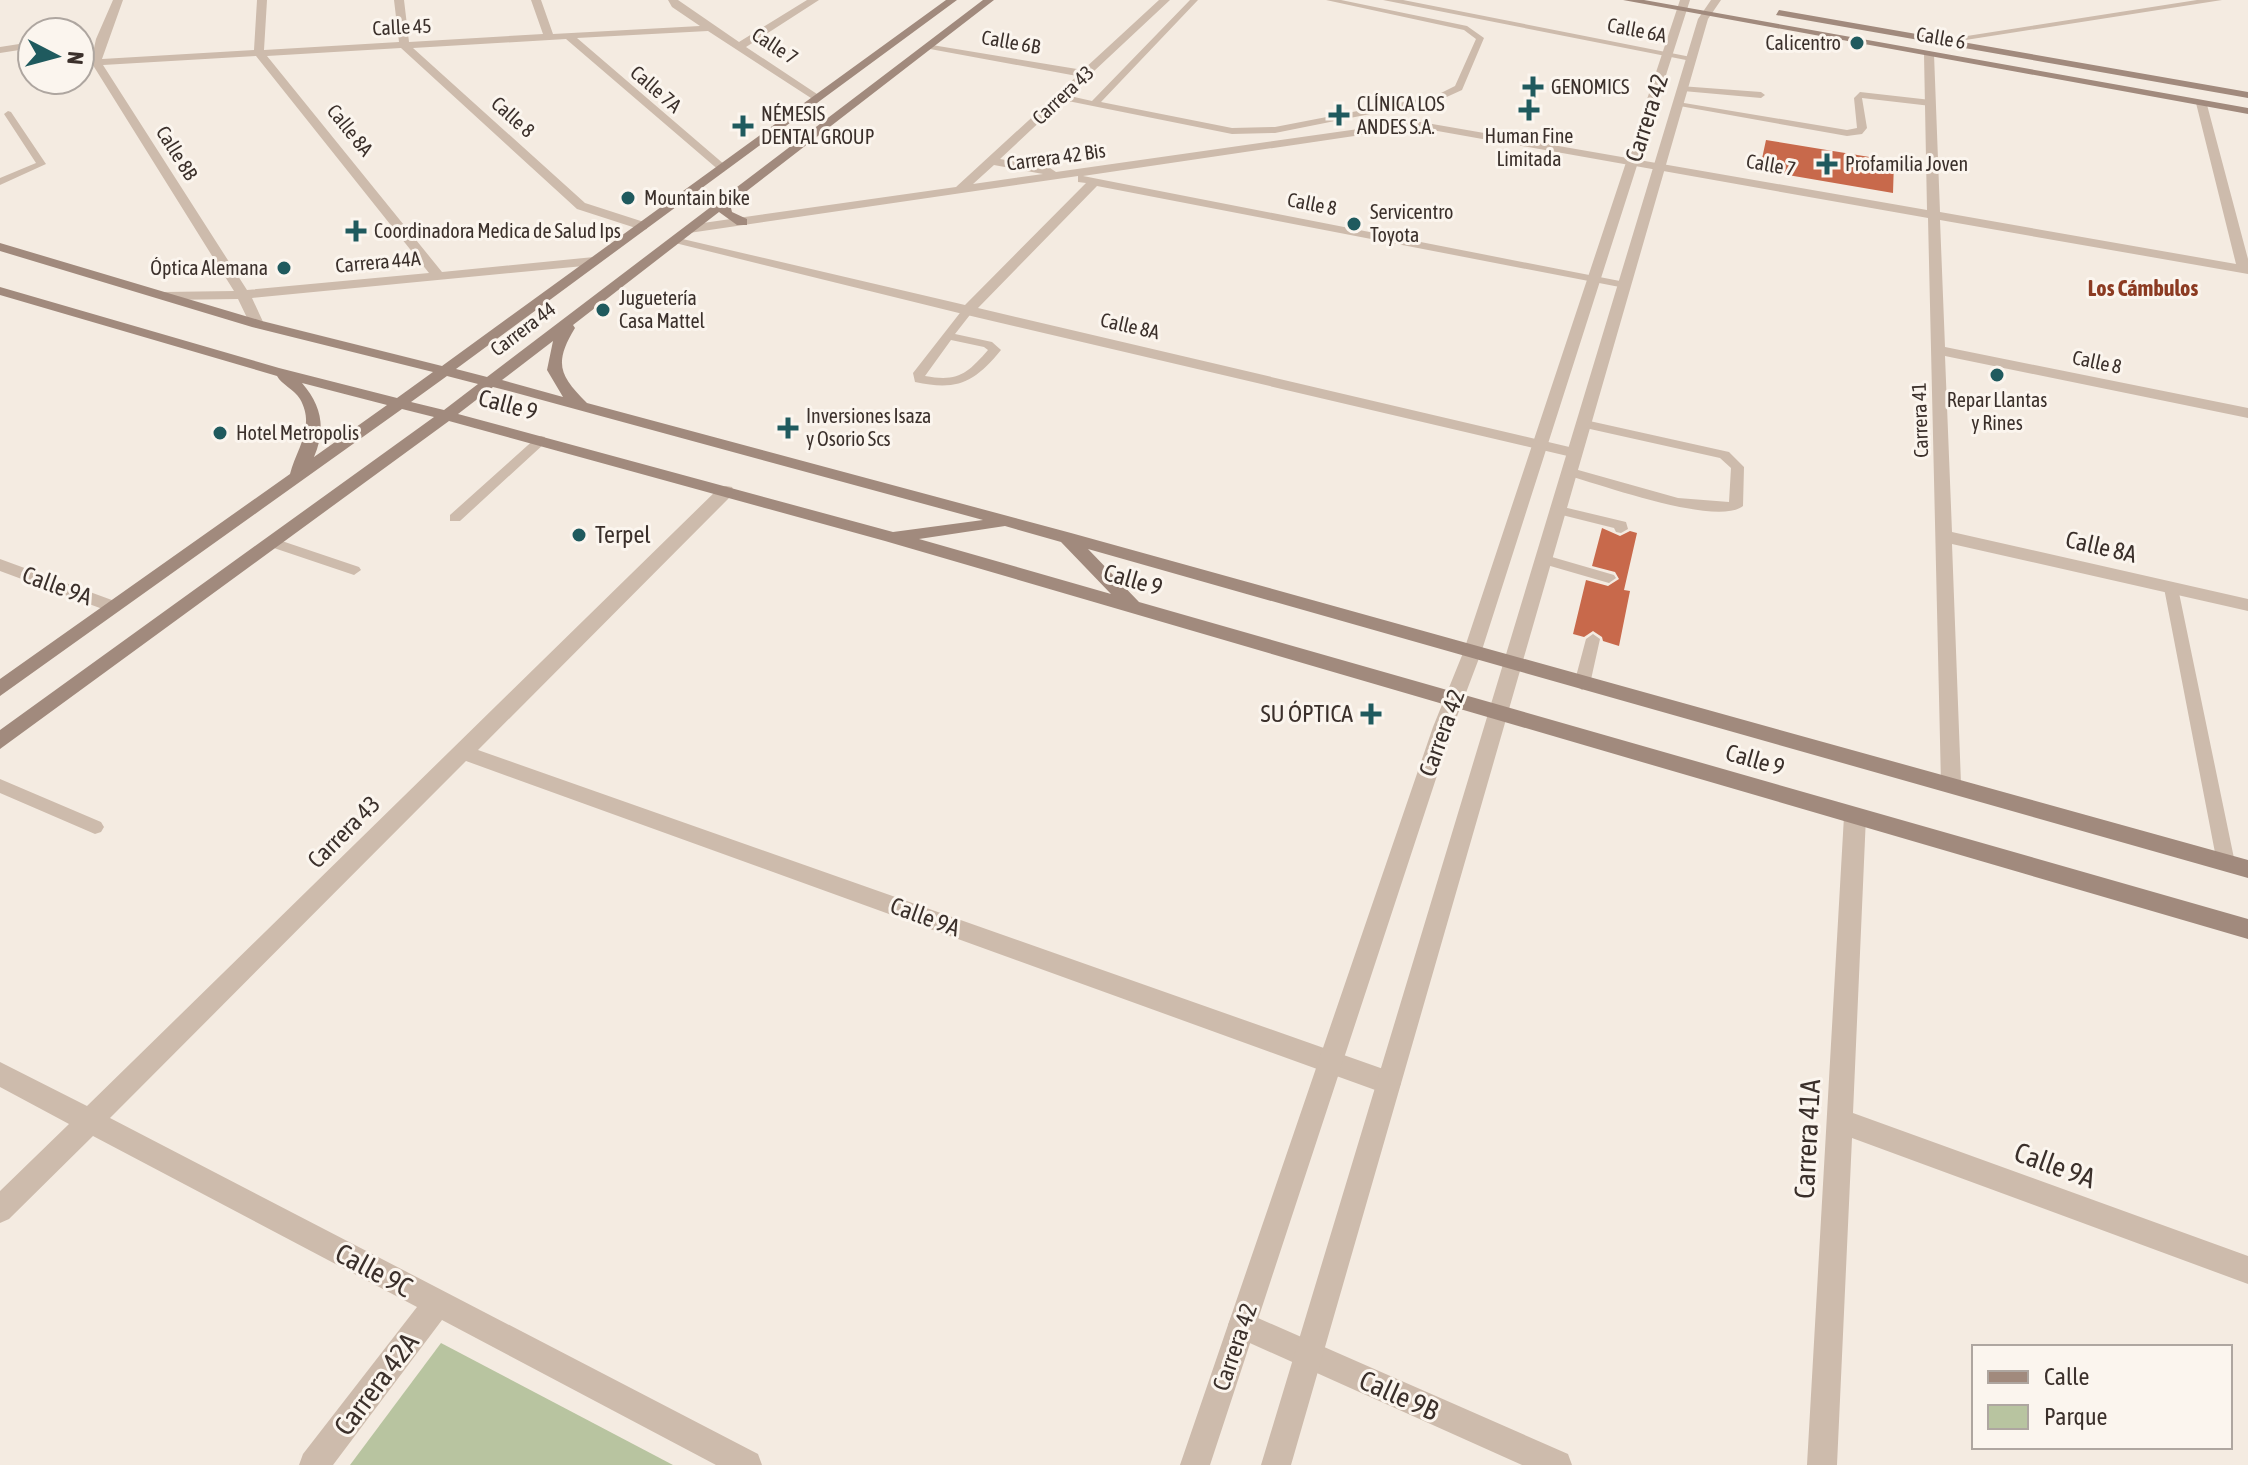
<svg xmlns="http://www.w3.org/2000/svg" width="2248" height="1465" viewBox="0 0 2248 1465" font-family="'Asap Condensed',sans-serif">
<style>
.green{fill:#b8c4a0}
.building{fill:#c8694b}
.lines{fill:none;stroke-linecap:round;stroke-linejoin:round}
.service{fill:#cdbbac;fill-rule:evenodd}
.minor{fill:#cdbbac;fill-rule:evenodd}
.tertiary{fill:#cdbbac;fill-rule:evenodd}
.secondary{fill:#a18a7d;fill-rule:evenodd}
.poi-dot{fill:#1f5a5e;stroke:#fbf5ee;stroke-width:3}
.labels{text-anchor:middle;stroke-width:6;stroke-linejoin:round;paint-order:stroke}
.far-street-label{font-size:20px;fill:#3b302b;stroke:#fbf5ee}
.far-poi-label{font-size:20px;fill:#3b302b;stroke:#fbf5ee;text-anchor:start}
.far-neighbourhood-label{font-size:22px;font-weight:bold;fill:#8c3b22;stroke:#fbf5ee}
.street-label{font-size:24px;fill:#3b302b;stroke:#fbf5ee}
.poi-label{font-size:24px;fill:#3b302b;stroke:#fbf5ee;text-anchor:start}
.near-street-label{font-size:28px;fill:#3b302b;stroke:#fbf5ee}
</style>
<rect width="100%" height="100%" fill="#f4ebe1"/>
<path class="green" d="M441,1343L673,1465H350Z"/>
<path class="building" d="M1766,140L1894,161L1893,193L1782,174V172L1760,168Z
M1602,528L1620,536L1630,531L1637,533L1624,590L1630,591L1619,646L1603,641L1602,637L1593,631L1584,637L1573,634L1586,580L1608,586L1619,579L1615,572L1592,566Z"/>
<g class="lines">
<path class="service" d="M1190,0H1198L1101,102L1232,128L1275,127L1435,96L1455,86L1476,39L1464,30L1326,0H1341L1467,26L1484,38L1462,90L1440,100L1275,133L1232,134L1058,99L1057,97L1061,94L1092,101Z
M1680,86L1761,92L1765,95L1761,98L1683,91L1679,88Z
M1860,92L1931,100L1935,103L1931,106L1862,98L1867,128L1862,134L1847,136L1674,105L1678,102L1847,130L1857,128L1854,98Z
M8,111L11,112L46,164L0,185V178L36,163L4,114Z
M963,309L973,311L955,334L992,342L1001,350C974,383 957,391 915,382L913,373ZM951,340L984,347L988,350C967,374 958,382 925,376Z
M1585,420L1729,452L1744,467L1743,506C1717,527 1599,484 1566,475V469L1571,468L1678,498L1729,502L1731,468L1720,458L1581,427L1579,424Z
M541,436L545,437V443L460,521H450V515L537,437Z
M1559,506L1626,522L1628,529L1621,533L1616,532L1614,528L1554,513V507Z
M273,538L359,567L361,570L354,575L268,546L266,543Z
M1545,555L1614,575L1616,578L1609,583L1540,563L1538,560Z
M2171,583L2178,588L2235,863L2232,868L2226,870L2220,868L2217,863L2164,588Z
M1593,634L1600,639L1590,684L1582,690L1574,684L1586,639Z
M0,779L101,822L104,827L101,832L95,834L0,793Z"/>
<path class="minor" d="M113,0H123L102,59L254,50L257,0H267L264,50L399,42L394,0H404L409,42L543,34L531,0H541L553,34L700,26L672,7L668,0H678L739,42L807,0H819L746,47L823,98L814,100L708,31L577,38L725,165V171L721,172L566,39L413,48L585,203L647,223V229L642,230L577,209L401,48L267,56L442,272L594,257L601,261L594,265L252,298L264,324L257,328L250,324L238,299L164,300L157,296L164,292L234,291L91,62L96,39ZM256,56L429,273L247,290L103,65Z
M1159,0H1170L1000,159L1050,168L1056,172L1415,121L1927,210L1924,54L1929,51L1934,54L1940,212L2236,264L2196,103L2206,101L2248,259V274L1940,220L1945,347L2248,408V418L1945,356L1952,532L2248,599V611L1952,544L1961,784L1958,790H1944L1941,784L1928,218L1415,127L1083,176L1625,282L1630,283V289L1097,186L978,308L1582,450V456L1576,458L967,315L667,241L674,237L965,305L1086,183L1078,182V176L689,233L683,229L689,225L956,187L1077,76L930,49L926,48V44L1083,70ZM994,165L1043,174L973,184Z
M1383,0H1403L1696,58L1691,61Z
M2197,0H2222L1940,44L1935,41Z
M32,42V48L0,53V47Z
M726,486L732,487L734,491L732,495L478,750L1389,1071L1398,1075L1401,1083L1398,1091L1389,1095L466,761L110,1118L758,1454L762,1465H716L442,1320L333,1465H299L303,1454L417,1307L93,1136L9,1219L0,1223V1191L69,1124L0,1087V1062L87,1106L720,487Z
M0,559L120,603L123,607L114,613L108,611L0,571Z
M1855,808L1862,810L1866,816L1853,1113L2248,1256V1284L1852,1138L1837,1465H1807L1844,816L1848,810Z
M1242,1311L1568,1454L1572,1465H1522L1232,1335L1228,1325L1232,1315Z"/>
<path class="tertiary" d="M1680,0H1690L1481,653L1453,727L1210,1465H1180L1433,727L1463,653Z
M1711,0H1721L1708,19L1291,1465H1261L1698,19Z"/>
<path class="secondary" d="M946,0H957L456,369L487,377L983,0H994L730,204L732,212L747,219V225H737L719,212L573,325L575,328C553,364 560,376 587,403L1071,533L2248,860V878L1088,549L1139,602L2248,919V939L885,541L449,421L0,749V730L434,417L402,409L0,696V679L290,474C296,449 316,427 300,399C294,389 282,385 277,376L0,295V287L279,368L397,398L433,372L252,327L0,251V243L262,321L442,366ZM553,341L547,370L563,397L502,380ZM447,376L478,384L444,410L411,402ZM302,383L387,405L314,457C326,429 322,406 302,383ZM493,387L505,390L983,520L893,532L458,414ZM1005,526L1061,542L1111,594L919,539Z
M1623,0H1644L2248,108V114Z
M1779,10L2248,92V98L1776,15Z"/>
</g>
<g class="poi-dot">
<circle cx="1857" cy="43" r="8"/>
<path d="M1529 75h8v8h8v8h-8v8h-8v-8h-8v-8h8z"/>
<path d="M1525 98h8v8h8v8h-8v8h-8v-8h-8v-8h8z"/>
<path d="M1335 103h8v8h8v8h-8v8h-8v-8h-8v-8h8z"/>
<path d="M739 114h8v8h8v8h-8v8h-8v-8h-8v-8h8z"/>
<path d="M1823 152h8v8h8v8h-8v8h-8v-8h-8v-8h8z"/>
<circle cx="628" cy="198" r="8"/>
<circle cx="1354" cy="224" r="8"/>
<path d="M352 219h8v8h8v8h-8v8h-8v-8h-8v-8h8z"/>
<circle cx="284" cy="268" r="8"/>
<circle cx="603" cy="310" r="8"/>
<circle cx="1997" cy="375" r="8"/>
<path d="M784 416h8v8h8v8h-8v8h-8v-8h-8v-8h8z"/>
<circle cx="220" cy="433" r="8"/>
<circle cx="579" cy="535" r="8"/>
<path d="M1367 702h8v8h8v8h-8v8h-8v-8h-8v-8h8z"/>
</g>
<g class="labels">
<g class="far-street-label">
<text transform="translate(402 27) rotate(-3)" y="7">Calle 45</text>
<text transform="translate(1637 30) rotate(11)" y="7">Calle 6A</text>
<text transform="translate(1941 38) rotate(10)" y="7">Calle 6</text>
<text transform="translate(1011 42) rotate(10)" y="7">Calle 6B</text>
<text transform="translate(775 46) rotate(33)" y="7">Calle 7</text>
<text transform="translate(656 89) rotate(41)" y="7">Calle 7A</text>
<text transform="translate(1063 95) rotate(-43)" y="7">Carrera 43</text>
<text transform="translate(513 117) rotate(42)" y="7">Calle 8</text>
<text transform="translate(350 130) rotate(51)" y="7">Calle 8A</text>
<text transform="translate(177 153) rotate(58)" y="7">Calle 8B</text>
<text transform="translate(1056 157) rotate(-8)" y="7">Carrera 42 Bis</text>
<text transform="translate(1771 165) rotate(10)" y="7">Calle 7</text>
<text transform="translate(1312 204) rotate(11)" y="7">Calle 8</text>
<text transform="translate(378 262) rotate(-5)" y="7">Carrera 44A</text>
<text transform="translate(1130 326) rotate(13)" y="7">Calle 8A</text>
<text transform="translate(523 329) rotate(-37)" y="7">Carrera 44</text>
<text transform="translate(2097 362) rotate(12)" y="7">Calle 8</text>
<text transform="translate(1920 420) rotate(-92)" y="7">Carrera 41</text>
</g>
<g class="far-poi-label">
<text x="1841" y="50" text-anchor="end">Calicentro</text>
<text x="1551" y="94">GENOMICS</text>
<text x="1357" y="111">CLÍNICA LOS<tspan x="1357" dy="23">ANDES S.A.</tspan></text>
<text x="761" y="121">NÉMESIS<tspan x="761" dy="23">DENTAL GROUP</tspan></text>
<text x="1529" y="143" text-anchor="middle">Human Fine<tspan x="1529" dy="23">Limitada</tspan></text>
<text x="1845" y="171">Profamilia Joven</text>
<text x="644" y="205">Mountain bike</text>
<text x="1370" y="219">Servicentro<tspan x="1370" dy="23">Toyota</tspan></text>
<text x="374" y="238">Coordinadora Medica de Salud Ips</text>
<text x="268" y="275" text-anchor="end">Óptica Alemana</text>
<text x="619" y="305">Juguetería<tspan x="619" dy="23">Casa Mattel</tspan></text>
<text x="1997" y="407" text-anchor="middle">Repar Llantas<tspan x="1997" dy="23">y Rines</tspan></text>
<text x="806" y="423">Inversiones Isaza<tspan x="806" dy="23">y Osorio Scs</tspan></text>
<text x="236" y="440">Hotel Metropolis</text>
</g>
<g class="far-neighbourhood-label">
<text x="2143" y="296">Los Cámbulos</text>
</g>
<g class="street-label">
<text transform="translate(1647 118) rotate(-72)" y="8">Carrera 42</text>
<text transform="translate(508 405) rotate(15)" y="8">Calle 9</text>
<text transform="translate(2101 547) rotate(13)" y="8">Calle 8A</text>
<text transform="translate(1133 580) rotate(16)" y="8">Calle 9</text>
<text transform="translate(57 586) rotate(20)" y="8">Calle 9A</text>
<text transform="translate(1442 733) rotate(-70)" y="8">Carrera 42</text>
<text transform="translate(1755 760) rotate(16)" y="8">Calle 9</text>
<text transform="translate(344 832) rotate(-45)" y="8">Carrera 43</text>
<text transform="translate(925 917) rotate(20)" y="8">Calle 9A</text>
<text transform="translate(1235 1347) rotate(-71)" y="8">Carrera 42</text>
</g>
<g class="poi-label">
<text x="595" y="543">Terpel</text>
<text x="1353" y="722" text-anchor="end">SU ÓPTICA</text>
</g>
<g class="near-street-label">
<text transform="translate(1807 1139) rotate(-87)" y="10">Carrera 41A</text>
<text transform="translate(2055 1165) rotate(20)" y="10">Calle 9A</text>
<text transform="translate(374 1270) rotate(28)" y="10">Calle 9C</text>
<text transform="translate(376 1384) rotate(-53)" y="10">Carrera 42A</text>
<text transform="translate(1399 1395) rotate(24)" y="10">Calle 9B</text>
</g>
</g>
<rect x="1972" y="1345" width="260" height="104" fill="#fbf5ee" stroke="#aea6a0" stroke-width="2"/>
<rect x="1988" y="1371" width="40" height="12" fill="#a18a7d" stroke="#aea6a0" stroke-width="2"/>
<text x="2044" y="1385" font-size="24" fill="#3b302b">Calle</text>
<rect x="1988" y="1405" width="40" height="24" fill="#b8c4a0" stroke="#aea6a0" stroke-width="2"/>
<text x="2044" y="1425" font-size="24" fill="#3b302b">Parque</text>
<g transform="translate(56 56) rotate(96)"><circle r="38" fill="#fbf5ee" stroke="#aea6a0" stroke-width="2"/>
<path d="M0-6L14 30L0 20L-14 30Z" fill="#1f5a5e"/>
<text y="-12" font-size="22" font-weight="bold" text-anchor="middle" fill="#3b302b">N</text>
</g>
</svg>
